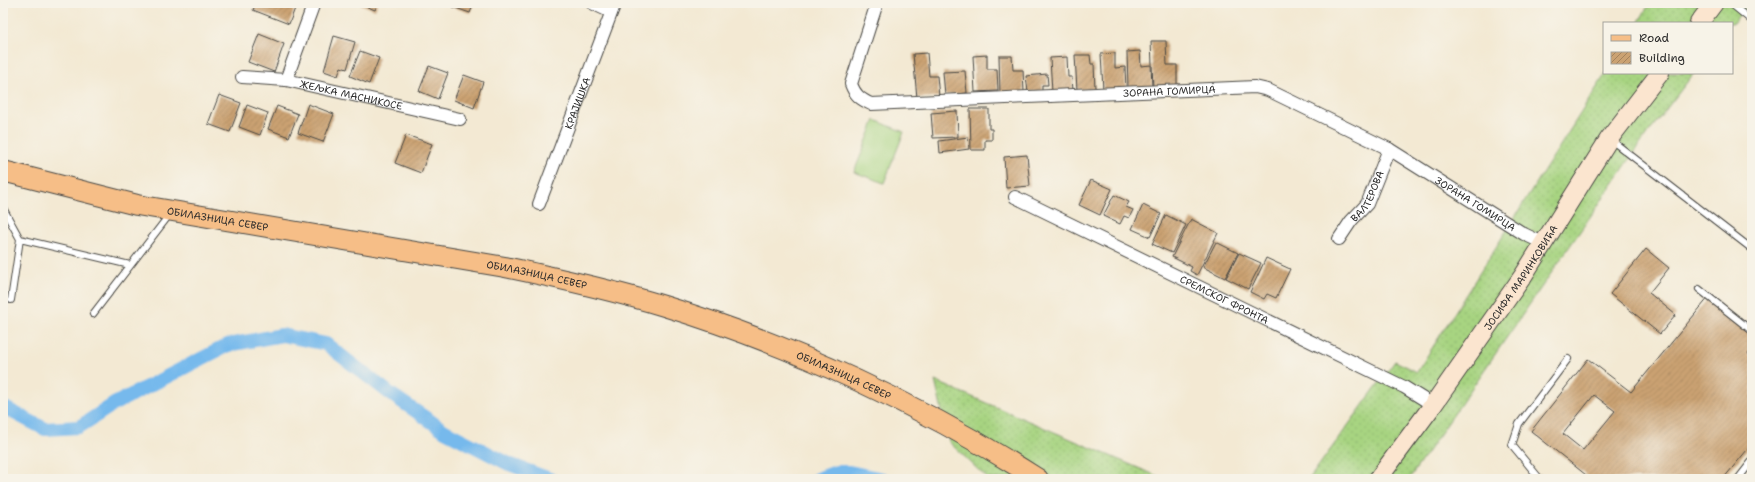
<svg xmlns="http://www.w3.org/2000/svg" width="1755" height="482" viewBox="0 0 1755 482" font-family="'Shantell Sans',sans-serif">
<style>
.grass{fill:url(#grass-dots);stroke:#698056}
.pitch{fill:#a7d481;stroke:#698056}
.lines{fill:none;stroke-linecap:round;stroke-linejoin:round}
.canal{stroke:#76b9ec;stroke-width:14}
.building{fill:url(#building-hatch);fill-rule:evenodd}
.lane-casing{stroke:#494844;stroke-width:8}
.street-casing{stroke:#494844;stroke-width:14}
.secondary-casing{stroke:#494844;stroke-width:20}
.primary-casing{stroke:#494844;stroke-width:22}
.lane{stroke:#fff;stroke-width:6}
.street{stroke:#fff;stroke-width:12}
.secondary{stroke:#fbe5cf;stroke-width:18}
.primary{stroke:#f6be87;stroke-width:20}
.labels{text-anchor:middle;stroke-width:3.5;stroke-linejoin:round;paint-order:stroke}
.street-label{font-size:10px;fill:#2b2b2b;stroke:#f7f3e8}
</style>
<defs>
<pattern id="grass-dots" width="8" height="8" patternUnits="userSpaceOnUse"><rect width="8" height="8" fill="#a7d481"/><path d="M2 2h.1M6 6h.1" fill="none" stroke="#90b670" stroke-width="1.8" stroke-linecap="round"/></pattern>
<pattern id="building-hatch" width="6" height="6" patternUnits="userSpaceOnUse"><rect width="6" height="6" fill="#cba272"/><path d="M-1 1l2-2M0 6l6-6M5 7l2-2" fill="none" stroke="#a5845e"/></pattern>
</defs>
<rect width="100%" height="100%" fill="#f7f3e8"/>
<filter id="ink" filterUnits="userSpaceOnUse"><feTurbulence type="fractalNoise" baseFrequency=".025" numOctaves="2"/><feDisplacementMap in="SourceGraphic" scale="8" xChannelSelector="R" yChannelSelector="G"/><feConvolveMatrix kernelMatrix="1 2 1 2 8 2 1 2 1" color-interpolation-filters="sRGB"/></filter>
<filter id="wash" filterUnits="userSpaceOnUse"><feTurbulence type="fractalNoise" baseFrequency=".012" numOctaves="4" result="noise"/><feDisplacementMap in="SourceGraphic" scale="16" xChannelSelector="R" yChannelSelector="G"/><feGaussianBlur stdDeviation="0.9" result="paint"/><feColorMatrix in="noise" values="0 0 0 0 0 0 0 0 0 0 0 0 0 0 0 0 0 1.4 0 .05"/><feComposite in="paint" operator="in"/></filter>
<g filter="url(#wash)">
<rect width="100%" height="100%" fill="#f3e9d3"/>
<path class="grass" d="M1650,3H1749L1732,24V23H1638Z
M1606,73H1694L1648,133L1409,479H1309L1395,361L1417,372Z
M935,381L1164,479H988L949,442Z"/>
<path class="pitch" d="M875,120L904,132L884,183L854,172Z"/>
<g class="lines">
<path class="canal" d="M3,407L45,429L79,427L114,404L228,345L282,335L326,344L392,395L445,431L509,464L550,479
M817,479L836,472H849L883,479"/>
</g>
<g id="blocks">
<path class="building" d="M256,3H297L289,24L253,10Z
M358,3H378L375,10Z
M451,3H474L470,13L450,6Z
M259,34L284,44L274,72L248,62Z
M334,36L355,42L347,69L341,67L338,76L324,71Z
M1151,41H1166L1167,65H1177V87L1153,88Z
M360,51L379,58L369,84L350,76Z
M1140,51L1141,66L1151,65L1152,87L1128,88L1127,52Z
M927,53L929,76H937L939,97L917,98L913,54Z
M1115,53V68L1125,67L1126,89L1103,90L1101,54Z
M987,55V69H997L998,91L975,92L973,56Z
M1075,55H1090L1091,64H1094L1095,89L1077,90Z
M999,56H1012L1013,70H1023L1024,92L1000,93Z
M1067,57L1068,77H1072L1073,91L1052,92L1050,58Z
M429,66L448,73L438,99L419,91Z
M965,71L967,93L945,95L943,72Z
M1047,74L1048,85H1042V91L1028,92L1026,76Z
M464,75L483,82L474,108L454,100Z
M219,95L241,103L230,132L208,124Z
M308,104L334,114L323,142L298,133Z
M247,105L268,113L260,135L239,127Z
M277,106L298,114L289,137L268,129Z
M970,109H989V129H992V140H985V150H971Z
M957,111L958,137L933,138L931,113Z
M406,135L432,144L421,173L395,163Z
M968,137L969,149L940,153L939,141Z
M1027,155L1030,186L1006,188L1004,157Z
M1091,180L1112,189L1100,215L1079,205Z
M1114,195L1129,202L1126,207L1133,210L1129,218L1124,216L1120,224L1103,216Z
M1143,205L1161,214L1150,237L1132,229Z
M1166,215L1186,225L1172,253L1152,244Z
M1191,219L1218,233L1197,275L1190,271L1192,267L1172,257Z
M1216,242L1238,253L1225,278L1203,267Z
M1646,249L1669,268L1649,293L1676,315L1660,334L1610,294Z
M1239,253L1261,263L1248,289L1226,278Z
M1266,258L1290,269L1276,298L1267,294L1264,299L1250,292Z
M1709,297L1752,332V349L1748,354L1752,357V444L1723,479H1591L1531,431L1588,359L1631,392ZM1594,395L1615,411L1583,450L1563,434Z"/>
</g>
</g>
<g filter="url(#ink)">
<use href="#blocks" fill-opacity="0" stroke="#494844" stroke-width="1"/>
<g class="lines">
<g class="lane-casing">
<path id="lane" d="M1730,3L1752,21
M1611,140L1752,249
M3,208L20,239L11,300
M20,239L130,265
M1699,289L1752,331
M93,314L170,214
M1540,479L1512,445L1519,424L1568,359
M1738,479L1752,461"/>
</g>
<g class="street-casing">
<g id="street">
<path d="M592,3L611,12"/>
<path id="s1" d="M877,3L851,84C855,95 860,99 871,104L1255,87L1268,90L1389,149L1524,234L1543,243"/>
<path id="s2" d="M242,77L286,80L460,119"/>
<path d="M286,80L314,3"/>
<path id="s3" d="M1015,197L1404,387L1433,405"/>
<path id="s4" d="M539,204L615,3"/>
<path id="s5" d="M1339,239L1351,221L1367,204L1389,149"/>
</g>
</g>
<g class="secondary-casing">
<g id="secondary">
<path d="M1699,23L1714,3"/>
<path id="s6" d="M1378,479L1433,405L1523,276L1609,139L1660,73"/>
</g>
</g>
<g class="primary-casing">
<g id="primary">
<path id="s7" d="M3,171L137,205L505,267C558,278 612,290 664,306C792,345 925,407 1038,479"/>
</g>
</g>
<use href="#lane" class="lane"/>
<use href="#street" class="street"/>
<use href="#secondary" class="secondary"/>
<use href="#primary" class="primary"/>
</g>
</g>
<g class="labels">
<g class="street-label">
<text dy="4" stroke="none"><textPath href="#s1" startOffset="413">ЗОРАНА ГОМИРЦА</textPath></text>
<text dy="4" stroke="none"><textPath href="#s2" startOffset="111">ЖЕЉКА МАСНИКОСЕ</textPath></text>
<text dy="4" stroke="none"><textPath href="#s4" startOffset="108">КРАЈИШКА</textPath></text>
<text dy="4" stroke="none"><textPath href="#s5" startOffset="52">ВАЛТЕРОВА</textPath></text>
<text dy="4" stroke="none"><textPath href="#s1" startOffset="749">ЗОРАНА ГОМИРЦА</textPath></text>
<text dy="4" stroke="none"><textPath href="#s7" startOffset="220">ОБИЛАЗНИЦА СЕВЕР</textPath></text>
<text dy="4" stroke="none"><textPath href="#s7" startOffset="544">ОБИЛАЗНИЦА СЕВЕР</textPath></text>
<text dy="4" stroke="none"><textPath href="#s6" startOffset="247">ЈОСИФА МАРИНКОВИЋА</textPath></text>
<text dy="4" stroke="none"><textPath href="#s3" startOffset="233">СРЕМСКОГ ФРОНТА</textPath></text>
<text dy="4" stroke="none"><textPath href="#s7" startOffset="868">ОБИЛАЗНИЦА СЕВЕР</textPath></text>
</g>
</g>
<rect width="1755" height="482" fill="none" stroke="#f7f3e8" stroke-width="16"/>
<rect x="1603" y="22" width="130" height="52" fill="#f7f3e8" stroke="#a5a39c"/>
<rect x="1611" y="35" width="20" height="6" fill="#f6be87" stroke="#a5a39c"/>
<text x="1639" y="42" font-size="12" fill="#2b2b2b">Road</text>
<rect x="1611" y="52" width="20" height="12" fill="url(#building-hatch)" stroke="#a5a39c"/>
<text x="1639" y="62" font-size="12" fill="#2b2b2b">Building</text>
</svg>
